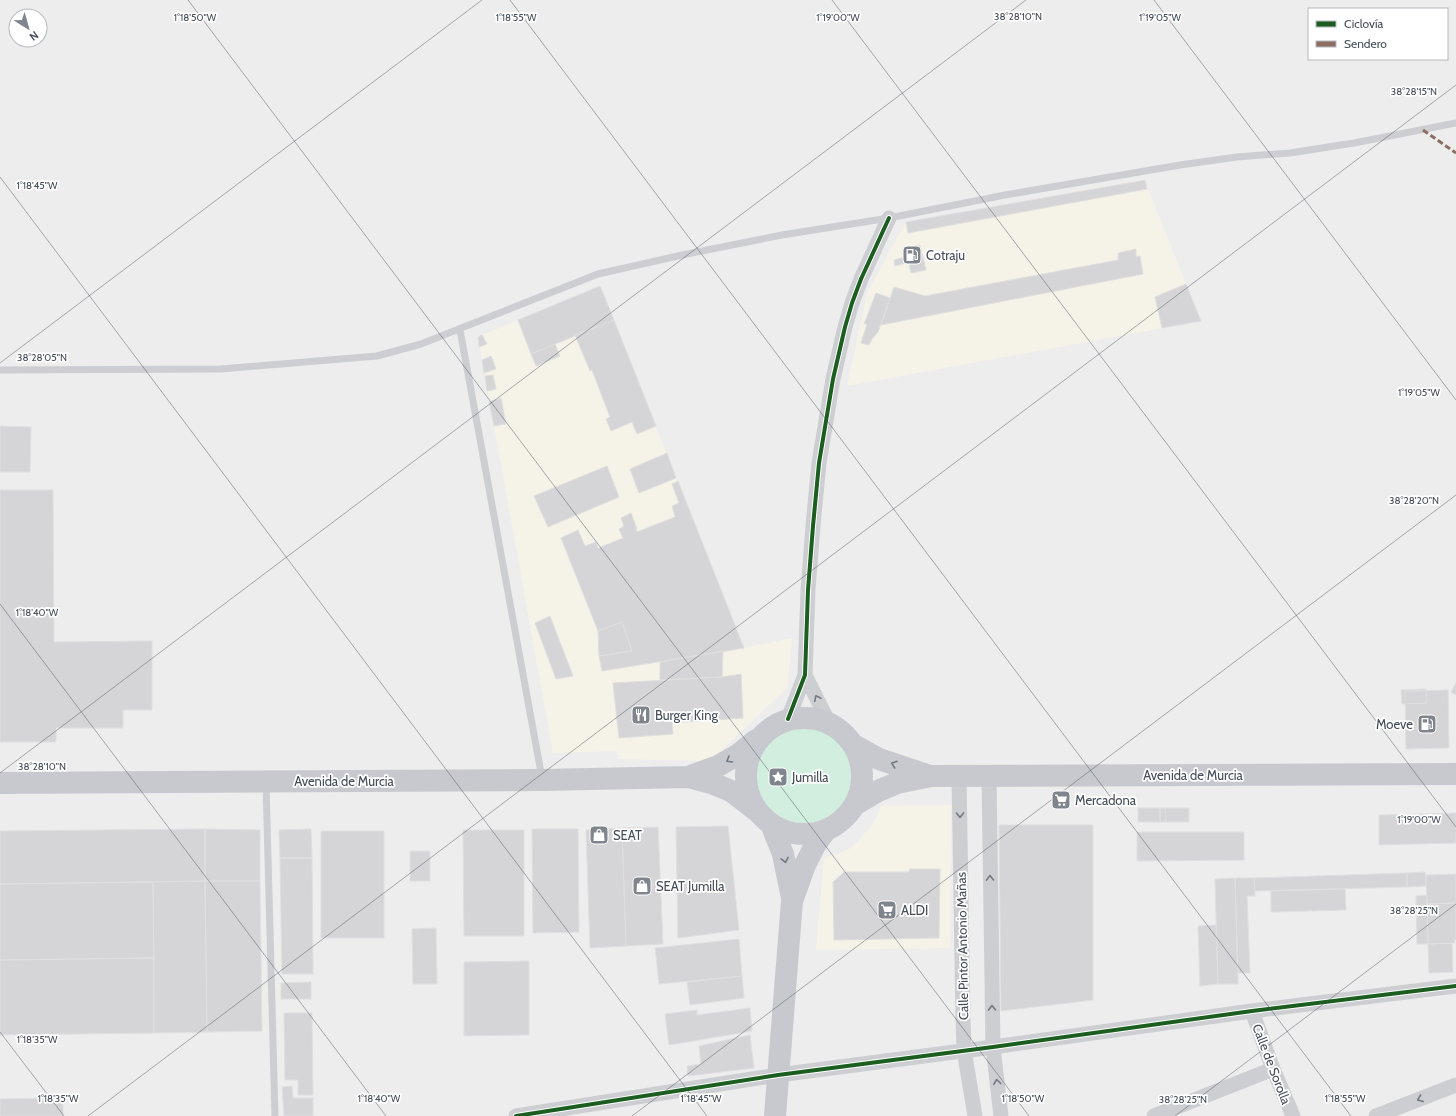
<svg xmlns="http://www.w3.org/2000/svg" width="1456" height="1116" viewBox="0 0 1456 1116" font-family="Cabin,sans-serif">
<style>
.commercial{fill:#f5f2e8}
.green{fill:#d1eedf}
.building{fill:#d5d5d7;stroke:#dfdfe0}
.lines{fill:none;stroke-linecap:round;stroke-linejoin:round}
.service{stroke:#ccced1;stroke-width:7}
.minor{stroke:#ccced1;stroke-width:15}
.primary{stroke:#c7c9ce;stroke-width:22}
.quiet{stroke:#8d6e63;stroke-width:3;stroke-dasharray:6 3;stroke-linecap:butt}
.cycleway-casing{stroke:#fff;stroke-width:6}
.cycleway{stroke:#1b5e20;stroke-width:4}
.oneway{stroke:#747a83}
.oneway2{stroke:#727882}
.ticks{fill:none;stroke:#454d59;stroke-width:1;stroke-opacity:0.45}
.labels{text-anchor:middle;stroke-width:3.5;stroke-linejoin:round;paint-order:stroke}
.poi-label{font-size:13px;fill:#454d59;stroke:#fff;text-anchor:start}
.street-label{font-size:13px;fill:#454d59;stroke:#fff}
.ticks-label{font-size:10px;text-anchor:middle;fill:#454d59;stroke:#fff;stroke-width:3.5;stroke-linejoin:round;paint-order:stroke}
</style>
<rect width="100%" height="100%" fill="#eeeded"/>
<path class="commercial" d="M1144,179L1201,321L847,386L867,293L906,222Z
M600,286L744,648L792,638L787,688L715,756L705,761L618,759L617,751L553,753L478,337Z
M951,805L950,948L816,950L824,857L839,854L849,849L858,841L871,826L876,818L881,806Z"/>
<path class="green" d="M756 775a48 48 0 1 1 96 0a48 48 0 1 1-96 0Z"/>
<path class="building" d="M1145,180L1147,189L908,233L906,222Z
M920,245L926,270L911,273L906,248Z
M1136,249V257L1140,256L1143,274L881,325L894,287L925,296L1118,260V253Z
M905,257L906,263L895,266L894,260Z
M1186,284L1201,321L1162,328L1155,297Z
M600,286L614,320L531,354L518,320Z
M876,293L890,298L878,332L872,339L869,345L861,343L867,324H864Z
M614,320L656,426L637,434L632,422L611,431L606,419L610,417L592,370L590,371L575,335Z
M482,335L487,344L479,347L478,337Z
M555,344L560,356L536,366L531,354Z
M491,356L496,369L484,373L482,360Z
M493,375L496,389L487,391L485,376Z
M501,398L506,424L494,426L489,402Z
M0,426L31,427L30,472H0Z
M667,453L676,478L639,493L630,469Z
M607,466L619,497L548,527L534,496Z
M678,481L744,648L602,671L599,656L632,651L622,622L598,631L561,538L578,530L585,546L596,542L598,548L623,538L619,529L624,526L621,518L631,513L637,529H636L637,532L675,517L672,506L679,503L672,484Z
M0,490H53L54,642L152,641V710H123V728H56V742H0Z
M550,616L573,676L556,679L535,623Z
M622,622L632,651L599,656L598,631Z
M723,651L722,677L660,680V662Z
M741,674L743,718L672,723L673,734L619,738L613,683L722,677Z
M1456,683V695L1451,692Z
M1426,689L1427,703L1402,704L1401,690Z
M1448,690L1449,748L1406,749L1405,691Z
M1138,808H1160V822H1138Z
M1160,808H1165L1166,822H1160Z
M1165,808H1189V822H1166Z
M1456,813V843L1379,845V815Z
M999,825H1093V1000L1001,1011Z
M728,826L739,930L678,938L676,827Z
M658,827L663,944L626,946L622,828Z
M622,828L626,946L590,948L586,830Z
M205,829L260,830V881H205Z
M205,829V881L0,884V831Z
M311,829L312,858H280L279,830Z
M532,829H578L579,932L533,933Z
M463,830H524V936H464Z
M321,831H384V938H321Z
M1137,832H1244V860L1137,861Z
M410,851H430V881H410Z
M280,858H312L313,974H282Z
M910,869H940L939,938L834,940L833,882L844,872H909Z
M1425,872L1426,886L1407,887V873Z
M1407,873V887L1255,891L1254,878Z
M1456,874V903L1427,904L1426,875Z
M1235,878L1238,984H1218L1215,879Z
M1235,878H1254L1255,896H1247L1250,973H1238Z
M205,881H260L262,1031L207,1032Z
M205,881L207,1032L154,1033L153,882Z
M153,882L154,958L0,960V884Z
M1345,889L1346,910L1271,912V891Z
M1427,895L1428,944H1417L1416,896Z
M1456,903V940H1454L1455,943L1428,944L1427,904Z
M1216,925L1218,984L1200,986L1198,926Z
M436,928L437,984H413L412,929Z
M739,939L742,976L659,984L655,948Z
M1452,943L1453,972L1429,973L1428,944Z
M154,958V1033L0,1035V960Z
M529,961V1035L464,1036V962Z
M742,976L744,998L690,1005L687,982Z
M311,982V999H281V983Z
M750,1008L752,1031L669,1045L665,1014L697,1010V1015Z
M284,1013H312L313,1095H298V1080H285Z
M750,1035L754,1068L688,1076L687,1066L701,1064L699,1046Z
M292,1086L293,1098H313V1116H284L282,1087Z
M63,1098V1116H0V1099Z"/>
<g class="lines">
<path class="service" d="M460,330L542,778
M0,370L221,369L377,356L421,344L598,274L682,255L782,235L889,218L1005,195L1180,165L1237,157L1290,153L1354,143L1456,123
M266,784L275,1116"/>
<path class="minor" d="M805,675L828,721
M788,719L805,675L808,590L813,526L819,463L833,379L845,327L852,303L861,279L889,218
M959,776L963,1019L964,1050L975,1116
M989,776L993,1047L1001,1116
M1252,1011L1273,1069L1293,1116
M516,1116L778,1075L993,1047L1252,1011L1456,986
M1154,1116L1273,1069
M1376,1116L1456,1085"/>
<path class="primary" d="M746 776a58 58 0 1 1 116 0a58 58 0 1 1-116 0Z
M854,745L879,759L930,776
M688,777L718,766L739,754L756,740
M0,783L542,780L688,777L714,784L731,791L757,811
M856,804L878,791L897,783L931,776L1456,774
M771,824L783,854L792,898
M775,1116L792,901L805,865L815,845L826,830"/>
<path class="quiet" d="M1423,130L1456,153"/>
<g class="cycleway-casing">
<path id="cycleway" d="M788,719L805,675L808,590L813,526L819,463L833,379L845,327L852,303L861,279L889,218
M516,1116L778,1075L993,1047L1252,1011L1456,986"/>
</g>
<use href="#cycleway" class="cycleway"/>
</g>
<defs><path id="oneway-chevron" d="M-2-3.5L2.5 0L-2 3.5" fill="none" stroke-width="1.6" stroke-linecap="round" stroke-linejoin="round"/></defs>
<g class="oneway">
<use href="#oneway-chevron" transform="translate(817 698) rotate(-116)"/>
<use href="#oneway-chevron" transform="translate(960 815) rotate(89)"/>
<use href="#oneway-chevron" transform="translate(990 878) rotate(-91)"/>
<use href="#oneway-chevron" transform="translate(992 1008) rotate(-91)"/>
<use href="#oneway-chevron" transform="translate(997 1082) rotate(-97)"/>
<use href="#oneway-chevron" transform="translate(1420 1099) rotate(159)"/>
</g>
<g class="oneway2">
<use href="#oneway-chevron" transform="translate(729 760) rotate(150)"/>
<use href="#oneway-chevron" transform="translate(894 764) rotate(-161)"/>
<use href="#oneway-chevron" transform="translate(785 860) rotate(78)"/>
</g>
<path class="ticks" d="M188,0L1029,1116M510,0L1351,1116M832,0L1456,827M1154,0L1456,400M0,177L707,1116M0,363L482,0M0,604L386,1116M0,773L1026,0M0,1032L64,1116M88,1116L1456,85M632,1116L1456,495M1175,1116L1456,904"/>
<defs>
<g id="fuel-square" transform="scale(1)"><rect x="-9" y="-9" width="18" height="18" rx="4" fill="#80858d" stroke="#fff"/><path d="M-5.5-6h7V0h2V4h1.3V-2.5L3-4.5l.8-.8L6-3V5H2.5V1h-1V6h-7ZM-4.2-4.7v3.2H.2V-4.7Z" fill="#fff"/></g>
<g id="restaurant-square" transform="scale(1)"><rect x="-9" y="-9" width="18" height="18" rx="4" fill="#80858d" stroke="#fff"/><path d="M-5-6h1v4h1v-4h1v4h1v-4h1v5L-1.5 .5V6h-2V.5L-5-1ZM5-6V6H3V1.5H1.5Q1.5-4 5-6Z" fill="#fff"/></g>
<g id="sight-square" transform="scale(1)"><rect x="-9" y="-9" width="18" height="18" rx="4" fill="#80858d" stroke="#fff"/><path d="M0-6L1.8-2.2L6-1.7L2.9 1.2L3.7 5.4L0 3.3L-3.7 5.4L-2.9 1.2L-6-1.7L-1.8-2.2Z" fill="#fff"/></g>
<g id="supermarket-square" transform="scale(1)"><rect x="-9" y="-9" width="18" height="18" rx="4" fill="#80858d" stroke="#fff"/><path d="M-6-5.5h2.5l.6 2H6L4.5 2H-2.5L-4.4-4H-6ZM-1.5 3.2a1.3 1.3 0 1 0 .1 0ZM3 3.2a1.3 1.3 0 1 0 .1 0Z" fill="#fff"/></g>
<g id="shop-square" transform="scale(1)"><rect x="-9" y="-9" width="18" height="18" rx="4" fill="#80858d" stroke="#fff"/><path d="M-5-2.5h2.3a2.7 3.5 0 0 1 5.4 0H5L5.5 6h-11ZM-1.5-2.5h3a1.5 2.3 0 0 0-3 0Z" fill="#fff"/></g>
</defs>
<g fill-rule="evenodd">
<use href="#fuel-square" x="912" y="255"/>
<use href="#restaurant-square" x="641" y="715"/>
<use href="#fuel-square" x="1427" y="724"/>
<use href="#sight-square" x="778" y="777"/>
<use href="#supermarket-square" x="1061" y="800"/>
<use href="#shop-square" x="599" y="835"/>
<use href="#shop-square" x="642" y="886"/>
<use href="#supermarket-square" x="887" y="910"/>
</g>
<g class="labels">
<g class="poi-label">
<text x="926" y="260">Cotraju</text>
<text x="655" y="720">Burger King</text>
<text x="1413" y="729" text-anchor="end">Moeve</text>
<text x="792" y="782">Jumilla</text>
<text x="1075" y="805">Mercadona</text>
<text x="613" y="840">SEAT</text>
<text x="656" y="891">SEAT Jumilla</text>
<text x="901" y="915">ALDI</text>
</g>
<g class="street-label">
<text x="1193" y="780">Avenida de Murcia</text>
<text x="344" y="786">Avenida de Murcia</text>
<text transform="translate(962 946) rotate(-91)" y="5">Calle Pintor Antonio Mañas</text>
<text transform="translate(1272 1064) rotate(69)" y="5">Calle de Sorolla</text>
</g>
</g>
<g class="ticks-label">
<text x="1018" y="20">38°28'10"N</text>
<text x="516" y="21">1°18'55"W</text>
<text x="838" y="21">1°19'00"W</text>
<text x="1160" y="21">1°19'05"W</text>
<text x="195" y="21">1°18'50"W</text>
<text x="1414" y="95">38°28'15"N</text>
<text x="37" y="189">1°18'45"W</text>
<text x="42" y="361">38°28'05"N</text>
<text x="1419" y="396">1°19'05"W</text>
<text x="1414" y="504">38°28'20"N</text>
<text x="37" y="616">1°18'40"W</text>
<text x="42" y="770">38°28'10"N</text>
<text x="1419" y="823">1°19'00"W</text>
<text x="1414" y="914">38°28'25"N</text>
<text x="37" y="1043">1°18'35"W</text>
<text x="58" y="1102">1°18'35"W</text>
<text x="379" y="1102">1°18'40"W</text>
<text x="701" y="1102">1°18'45"W</text>
<text x="1023" y="1102">1°18'50"W</text>
<text x="1345" y="1102">1°18'55"W</text>
<text x="1183" y="1103">38°28'25"N</text>
</g>
<rect x="1308" y="8" width="140" height="52" fill="#ffffff" stroke="#b5b8bd"/>
<rect x="1316" y="21" width="20" height="6" fill="#1b5e20" stroke="#b5b8bd"/>
<text x="1344" y="28" font-size="12" fill="#454d59">Ciclovía</text>
<rect x="1316" y="41" width="20" height="6" fill="#8d6e63" stroke="#b5b8bd"/>
<text x="1344" y="48" font-size="12" fill="#454d59">Sendero</text>
<g transform="translate(28 28) rotate(143)"><circle r="19" fill="#ffffff" stroke="#b5b8bd"/>
<path d="M0-3L7 15L0 10L-7 15Z" fill="#80858d"/>
<text y="-6" font-size="11" font-weight="bold" text-anchor="middle" fill="#454d59">N</text>
</g>
</svg>
